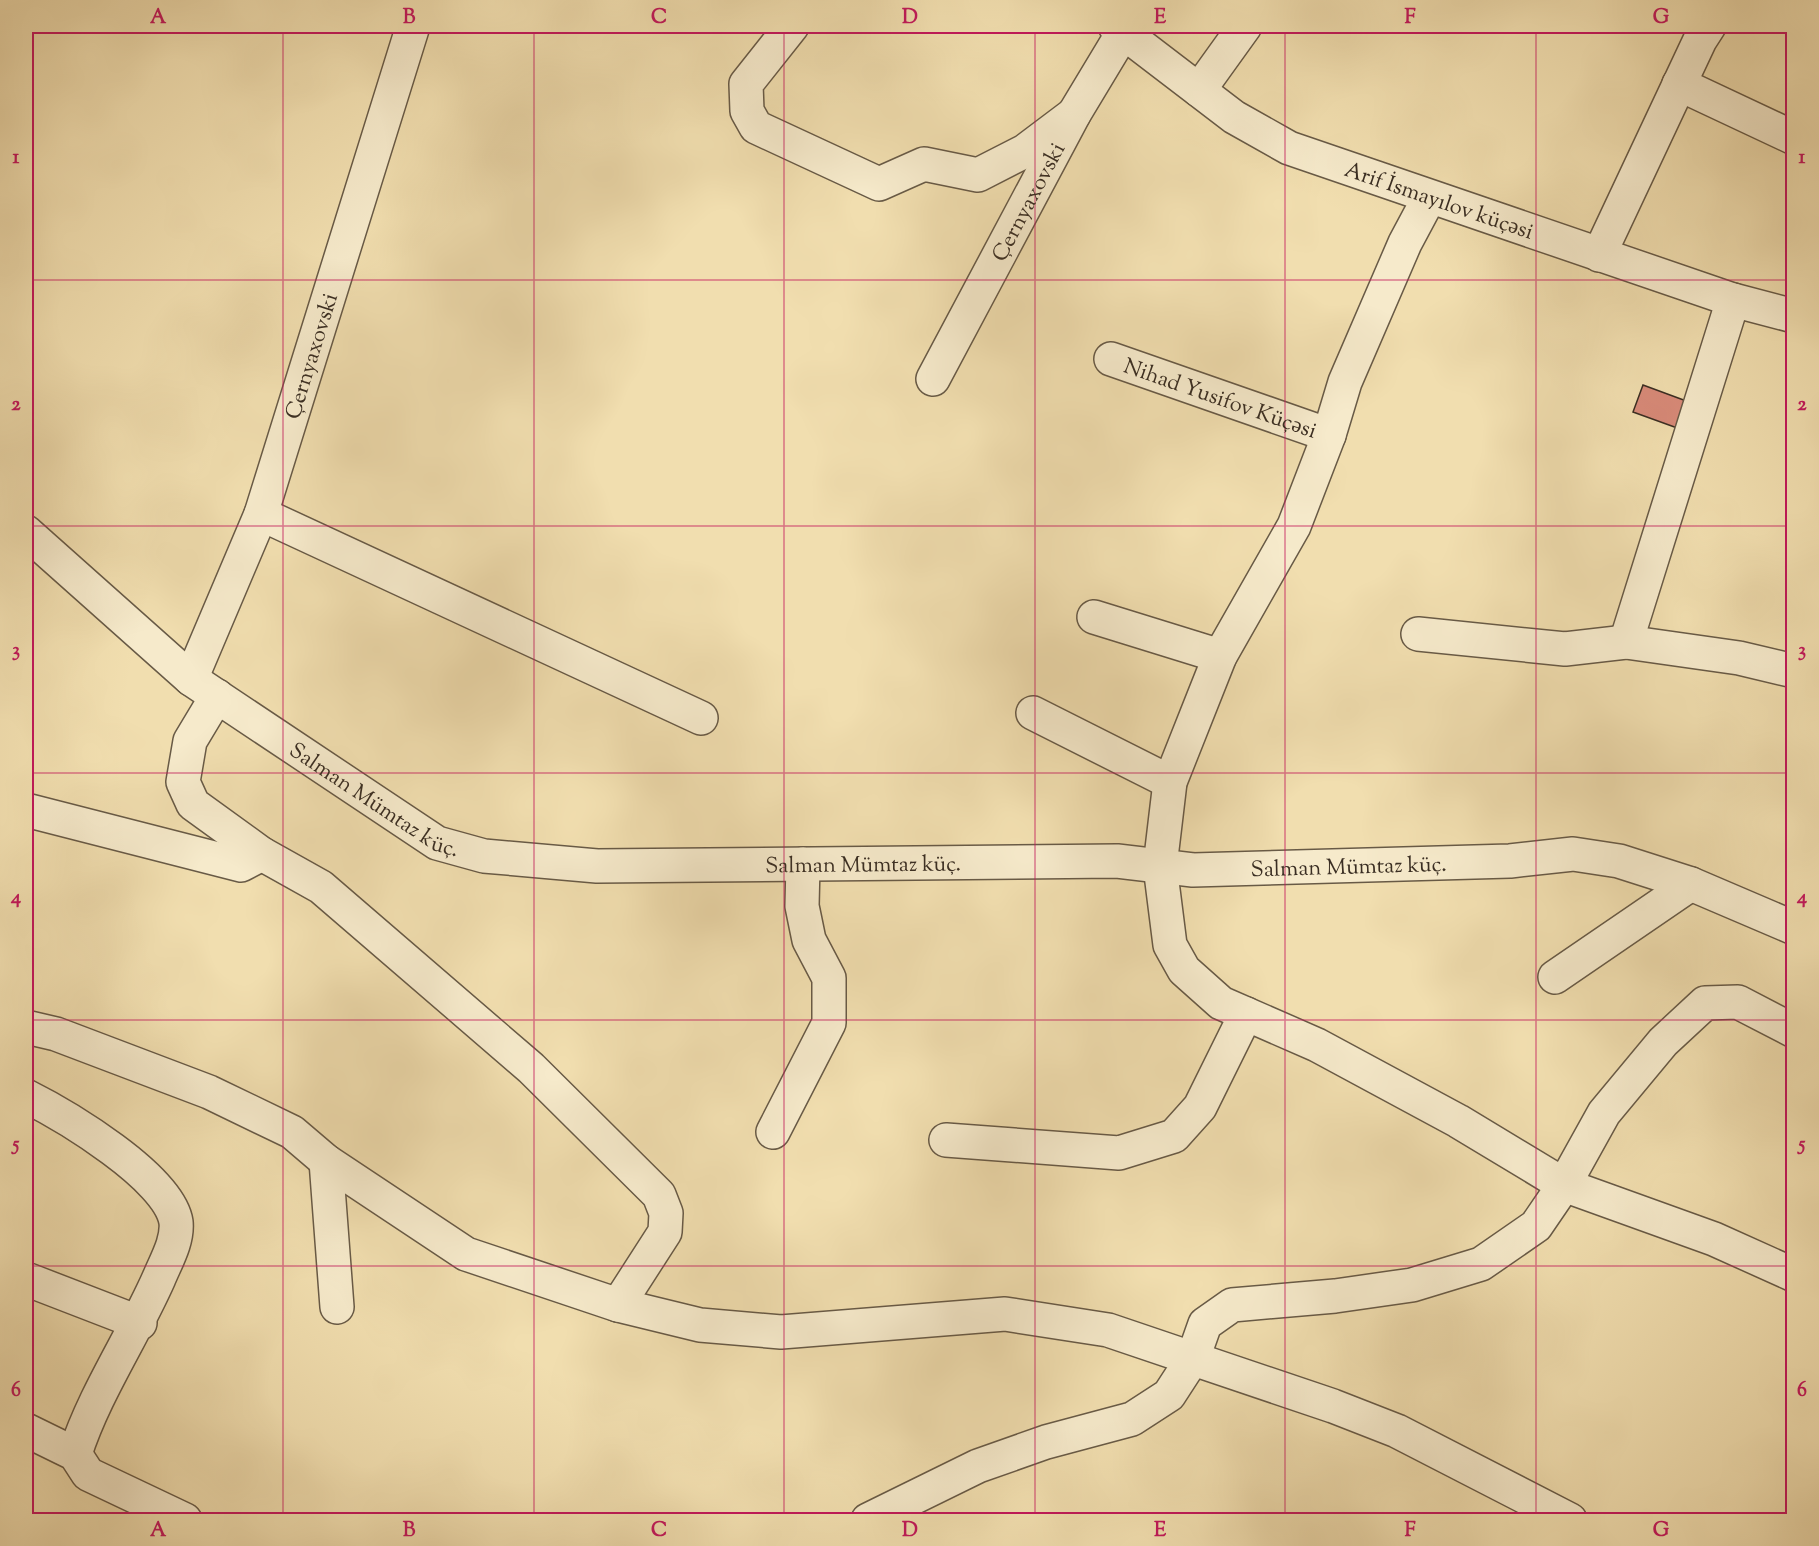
<svg xmlns="http://www.w3.org/2000/svg" width="1819" height="1546" viewBox="0 0 1819 1546" font-family="'Sorts Mill Goudy',serif">
<style>
.building{fill:#d98b7a;stroke:#3a2e23;stroke-width:1.5}
.lines{fill:none;stroke-linecap:round;stroke-linejoin:round}
.minor-casing{stroke:#685a46;stroke-width:36}
.minor{stroke:#f6eacb;stroke-width:33}
.grid{fill:none;stroke:#c2185b;stroke-width:1.5;stroke-opacity:0.55}
.labels{text-anchor:middle;stroke-width:4.5;stroke-linejoin:round;paint-order:stroke}
.street-label{font-size:22px;fill:#3a2e23;stroke:#f6eacb}
.neatline{fill:none;stroke:#c2185b;stroke-width:2}
.grid-label{font-size:20px;text-anchor:middle;font-weight:bold;fill:#c2185b}
</style>
<rect width="100%" height="100%" fill="#f1deaf"/>
<filter id="stains"><feTurbulence type="fractalNoise" baseFrequency=".00333" numOctaves="4"/><feColorMatrix values="0 0 0 0 .2 0 0 0 0 .09 0 0 0 0 .02 0 0 0 .5 -.17"/></filter>
<radialGradient id="worn" r=".72"><stop offset=".6" stop-color="#630" stop-opacity="0"/><stop offset="1" stop-color="#630" stop-opacity=".3"/></radialGradient>
<path class="building" d="M1643,385L1689,402L1680,429L1633,412Z"/>
<g class="lines">
<g class="minor-casing">
<g id="minor">
<path d="M792,26L746,84L747,111L756,127L879,184L924,164L978,175L1025,151L1074,114"/>
<path id="s1" d="M1115,26L1234,117L1289,148L1733,300L1794,316"/>
<path d="M1679,84L1794,138"/>
<path d="M1199,90L1245,26"/>
<path d="M1429,198L1405,243L1345,382L1329,435L1294,526L1220,656L1170,782L1160,866L1170,945L1184,970L1221,1003L1317,1045L1458,1121L1564,1185L1714,1239L1794,1275"/>
<path d="M1599,255L1700,40L1709,26"/>
<path id="s2" d="M1111,359L1329,435"/>
<path id="s3" d="M933,379L1074,114L1127,26"/>
<path d="M261,514L701,718"/>
<path id="s4" d="M26,532L191,679L437,843L484,856L597,866L1117,861L1193,870L1510,861L1573,854L1619,861L1691,884L1794,928"/>
<path d="M1094,617L1220,656"/>
<path d="M1418,634L1565,649L1626,642L1739,658L1794,671"/>
<path d="M1626,642L1733,300"/>
<path id="s5" d="M191,679L261,514L413,26"/>
<path d="M217,696L190,741L183,782L193,804L262,854L321,887L531,1068L659,1195L666,1213L665,1232L618,1305"/>
<path d="M1033,713L1170,782"/>
<path d="M26,810L241,865L262,854"/>
<path d="M1555,977L1691,884"/>
<path d="M26,1027L56,1034L209,1092L292,1132L326,1161L466,1254L618,1305L700,1325L781,1332L1005,1314L1108,1330L1333,1406L1397,1431L1570,1520"/>
<path d="M26,1096C64,1115 169,1177 176,1222C178,1241 166,1261 159,1278C133,1337 94,1394 75,1454"/>
<path d="M773,1132L829,1023V978L809,940L802,906L803,864"/>
<path d="M946,1140L1119,1153L1174,1136L1200,1107L1246,1014"/>
<path d="M326,1161L337,1307"/>
<path d="M26,1279L140,1323"/>
<path d="M26,1430L75,1454L88,1474L185,1520"/>
<path d="M868,1520L978,1466L1046,1442L1132,1419L1169,1395L1193,1358L1205,1324L1232,1305L1335,1296L1412,1285L1481,1264L1536,1226L1564,1185L1604,1113L1663,1042L1705,1003L1738,1002L1794,1031"/>
</g>
</g>
<use href="#minor" class="minor"/>
</g>
<path class="grid" d="M283,26V1520M534,26V1520M784,26V1520M1035,26V1520M1285,26V1520M1536,26V1520M26,280H1794M26,526H1794M26,773H1794M26,1020H1794M26,1266H1794"/>
<g class="labels">
<g class="street-label">
<text dy="8" stroke="none"><textPath href="#s3" startOffset="201">Çernyaxovski</textPath></text>
<text dy="8" stroke="none"><textPath href="#s1" startOffset="372">Arif İsmayılov küçəsi</textPath></text>
<text dy="8" stroke="none"><textPath href="#s5" startOffset="345">Çernyaxovski</textPath></text>
<text dy="8" stroke="none"><textPath href="#s2" startOffset="116">Nihad Yusifov Küçəsi</textPath></text>
<text dy="8" stroke="none"><textPath href="#s4" startOffset="441">Salman Mümtaz küç.</textPath></text>
<text dy="8" stroke="none"><textPath href="#s4" startOffset="945">Salman Mümtaz küç.</textPath></text>
<text dy="8" stroke="none"><textPath href="#s4" startOffset="1431">Salman Mümtaz küç.</textPath></text>
</g>
</g>
<rect width="1819" height="1546" fill="none" stroke="#f1deaf" stroke-width="66"/>
<rect x="33" y="33" width="1753" height="1480" class="neatline"/>
<g class="grid-label">
<text x="158" y="23">A</text>
<text x="409" y="23">B</text>
<text x="659" y="23">C</text>
<text x="910" y="23">D</text>
<text x="1160" y="23">E</text>
<text x="1410" y="23">F</text>
<text x="1661" y="23">G</text>
<text x="16" y="163">1</text>
<text x="1802" y="163">1</text>
<text x="16" y="410">2</text>
<text x="1802" y="410">2</text>
<text x="16" y="656">3</text>
<text x="1802" y="656">3</text>
<text x="16" y="903">4</text>
<text x="1802" y="903">4</text>
<text x="16" y="1150">5</text>
<text x="1802" y="1150">5</text>
<text x="16" y="1396">6</text>
<text x="1802" y="1396">6</text>
<text x="158" y="1536">A</text>
<text x="409" y="1536">B</text>
<text x="659" y="1536">C</text>
<text x="910" y="1536">D</text>
<text x="1160" y="1536">E</text>
<text x="1410" y="1536">F</text>
<text x="1661" y="1536">G</text>
</g>
<rect width="100%" height="100%" filter="url(#stains)"/>
<rect width="100%" height="100%" fill="url(#worn)"/>
</svg>
